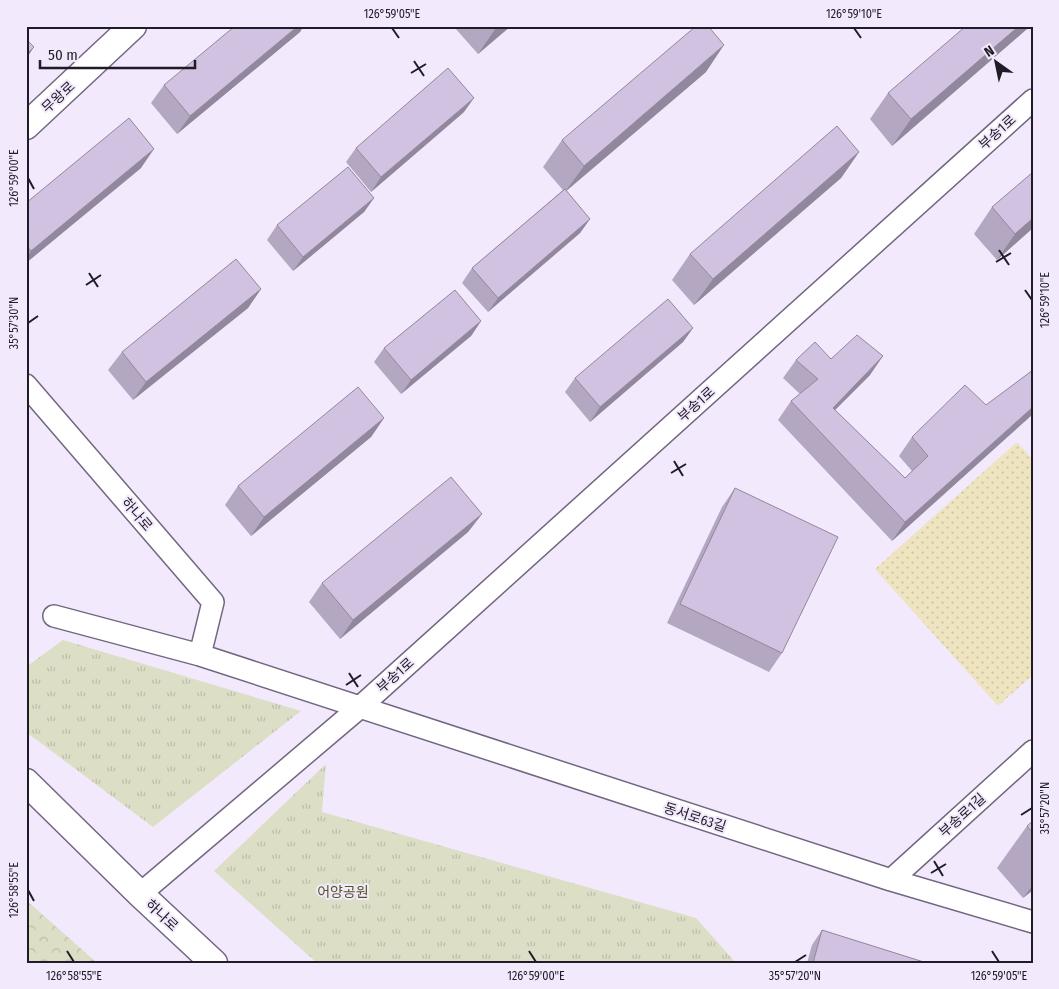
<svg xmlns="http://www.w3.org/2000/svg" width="1059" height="989" viewBox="0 0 1059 989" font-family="'Fira Sans Condensed','Noto Sans KR',sans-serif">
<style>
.forest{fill:url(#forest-crowns)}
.sand{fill:url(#sand-dots)}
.park{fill:url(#park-tufts)}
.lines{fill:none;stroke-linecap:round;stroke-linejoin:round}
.minor-casing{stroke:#726680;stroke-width:24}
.tertiary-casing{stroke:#726680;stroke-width:29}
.minor{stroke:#fff;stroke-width:21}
.tertiary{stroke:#fff;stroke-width:26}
.wall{fill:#b3a7c1}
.shaded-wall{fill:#92889d}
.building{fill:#d0c2e0;stroke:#92889d}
.ticks{fill:none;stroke:#201b26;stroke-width:2}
.labels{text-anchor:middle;stroke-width:4;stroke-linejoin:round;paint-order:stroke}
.street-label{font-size:14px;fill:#201b26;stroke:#f2e9fc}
.park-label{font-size:14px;fill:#545623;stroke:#f2e9fc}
.neatline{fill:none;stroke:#201b26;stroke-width:2}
.ticks-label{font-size:12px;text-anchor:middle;fill:#201b26}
</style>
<defs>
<pattern id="forest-crowns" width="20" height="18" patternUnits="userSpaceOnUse" patternTransform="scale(1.25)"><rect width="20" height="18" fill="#dcdec6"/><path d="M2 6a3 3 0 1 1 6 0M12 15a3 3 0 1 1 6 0" fill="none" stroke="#bcbeaa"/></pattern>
<pattern id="sand-dots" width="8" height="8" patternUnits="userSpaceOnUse" patternTransform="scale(1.25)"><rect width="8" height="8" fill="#eee4bf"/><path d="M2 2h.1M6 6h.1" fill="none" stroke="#ccc3a4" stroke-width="1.8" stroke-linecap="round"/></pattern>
<pattern id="park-tufts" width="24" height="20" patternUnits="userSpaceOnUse" patternTransform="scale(1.25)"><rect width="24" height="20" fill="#dcdec6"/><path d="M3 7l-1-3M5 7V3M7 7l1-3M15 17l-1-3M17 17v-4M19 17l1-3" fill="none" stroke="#bcbeaa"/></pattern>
</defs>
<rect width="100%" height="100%" fill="#f2e9fc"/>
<path class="forest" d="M26,900L97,963H26Z"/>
<path class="sand" d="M1017,442L1033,460V675L998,706L875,569Z"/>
<path class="park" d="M63,640L301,711L153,827L26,732V667Z
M326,764L322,812L696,918L736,963H317L214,871Z"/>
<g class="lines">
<g class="minor-casing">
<path id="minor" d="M26,385L213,602L200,655
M54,616L200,655L891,880L1033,922
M891,880L1033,751
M140,894L359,708L1033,100"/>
</g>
<g class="tertiary-casing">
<path id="tertiary" d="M26,126L133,26
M26,782L140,894L214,963"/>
</g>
<use href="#minor" class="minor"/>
<use href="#tertiary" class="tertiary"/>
</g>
<path class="wall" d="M456,26H511L478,54L455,28Z
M1027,29L892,146L870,119L888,93Z
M300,32L177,134L151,103L164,85Z
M706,72L566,191L590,219L580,233L488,312L462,283L472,268L563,190L543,167L562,140Z
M464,112L371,192L346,162L356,148Z
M859,152L841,178L694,305L672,280L690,254Z
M141,168L26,263V203Z
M374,198L364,212L293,271L267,240L277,225Z
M992,207L1033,228L997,260L974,234Z
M261,289L248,308L133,400L108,370L122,352Z
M481,321L471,336L401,394L374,362L384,348Z
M693,328L683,342L590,422L565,392L575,378Z
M831,359L870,375L835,410L905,478L912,471L899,456L912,437L986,405L1033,370V414L892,541L778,420L791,401L800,394L783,378L796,360Z
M384,418L371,437L251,536L225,505L238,486Z
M735,488L782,653L769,672L667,623L722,507Z
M482,514L468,532L340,639L309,602L322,583Z
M1033,821V890L1023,898L997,868L1027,826Z
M822,930L927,963H807L812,945Z"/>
<path class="shaded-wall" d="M298,26H304L300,32L177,134L190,116Z
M498,26H511L478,54L496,28Z
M1019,26H1030L1027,29L892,146L911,119Z
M724,45L706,72L565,192L584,166Z
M34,47L26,59V55Z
M474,98L464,112L371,192L381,177Z
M154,149L141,168L26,263V258L31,251Z
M859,152L841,178L694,305L713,279Z
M374,198L364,212L293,271L303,257Z
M1033,218V228L997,260L1015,234Z
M590,219L580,233L488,312L498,298Z
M261,289L248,308L133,400L146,382Z
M481,321L471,336L401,394L411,380Z
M693,328L683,342L590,422L600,407Z
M883,356L870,375L819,426L833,408Z
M1033,407V414L892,541L905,522Z
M384,418L371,437L251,536L264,517Z
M482,514L468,532L340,639L353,620Z
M1033,885V890L1023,898Z"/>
<path class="building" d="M235,26H298L190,116L164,85Z
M696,26H708L724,45L584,166L562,140Z
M966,26H1019L911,119L888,93Z
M26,39L34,47L26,55Z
M448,68L474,98L381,177L356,148Z
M129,118L154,149L31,251L26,245V203Z
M837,126L859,152L713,279L690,254Z
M348,167L374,198L303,257L277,225Z
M1033,172V218L1015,234L992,207Z
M565,189L590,219L498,298L472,268Z
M236,259L261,289L146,382L122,352Z
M455,290L481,321L411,380L384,348Z
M668,299L693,328L600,407L575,378Z
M857,335L883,356L833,408L905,478L928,456L912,437L965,385L986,405L1033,370V407L905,522L791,401L818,379L796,360L815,342L831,359Z
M358,387L384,418L264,517L238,486Z
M451,477L482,514L353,620L322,583Z
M735,488L838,537L782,653L680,604Z
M1033,821V833L1027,826Z
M822,930L927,963H813Z"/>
<path class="ticks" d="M392,28L399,38M854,28L861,38M414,61L424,76M411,73L426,64M28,178L34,189M999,250L1009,265M996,262L1011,253M89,273L98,287M86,285L101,275M1025,290L1032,300M28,323L38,316M674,461L683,476M671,473L686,464M349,673L358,687M346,685L361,675M1021,815L1032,808M934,861L943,876M931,873L946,864M28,890L34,901M67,951L74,962M529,951L536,962M992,951L999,962M795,962L806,955"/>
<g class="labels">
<g class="street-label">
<text transform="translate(58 97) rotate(-43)" y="5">무왕로</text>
<text transform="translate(997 132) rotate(-42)" y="5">부송1로</text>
<text transform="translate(696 404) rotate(-42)" y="5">부송1로</text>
<text transform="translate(137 514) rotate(49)" y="5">하나로</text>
<text transform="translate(395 675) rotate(-42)" y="5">부송1로</text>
<text transform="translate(962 815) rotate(-42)" y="5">부송로1길</text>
<text transform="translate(695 817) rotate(18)" y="5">동서로63길</text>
<text transform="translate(162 915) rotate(43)" y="5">하나로</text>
</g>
<g class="park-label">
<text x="343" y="897">어양공원</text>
</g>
</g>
<rect width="1059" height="989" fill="none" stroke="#f2e9fc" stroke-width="55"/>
<g transform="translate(996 62) rotate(327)" stroke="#f2e9fc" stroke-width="4" paint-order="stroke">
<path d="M0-4L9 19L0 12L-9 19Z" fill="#201b26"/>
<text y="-8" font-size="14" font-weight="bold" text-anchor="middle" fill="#201b26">N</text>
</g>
<path d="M40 60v8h155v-8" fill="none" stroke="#201b26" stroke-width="2.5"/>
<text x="48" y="60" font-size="15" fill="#201b26" stroke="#f2e9fc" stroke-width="4" paint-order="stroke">50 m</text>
<rect x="28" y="28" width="1004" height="934" class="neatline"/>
<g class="ticks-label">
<text x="392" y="18">126°59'05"E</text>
<text x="854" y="18">126°59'10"E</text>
<text transform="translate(14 178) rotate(-90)" y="4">126°59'00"E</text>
<text transform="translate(1045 300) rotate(-90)" y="4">126°59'10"E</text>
<text transform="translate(14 323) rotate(-90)" y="4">35°57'30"N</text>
<text transform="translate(1045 808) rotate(-90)" y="4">35°57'20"N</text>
<text transform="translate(14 890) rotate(-90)" y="4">126°58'55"E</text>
<text x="74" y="980">126°58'55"E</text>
<text x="536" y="980">126°59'00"E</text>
<text x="795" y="980">35°57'20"N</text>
<text x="999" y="980">126°59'05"E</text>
</g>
</svg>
